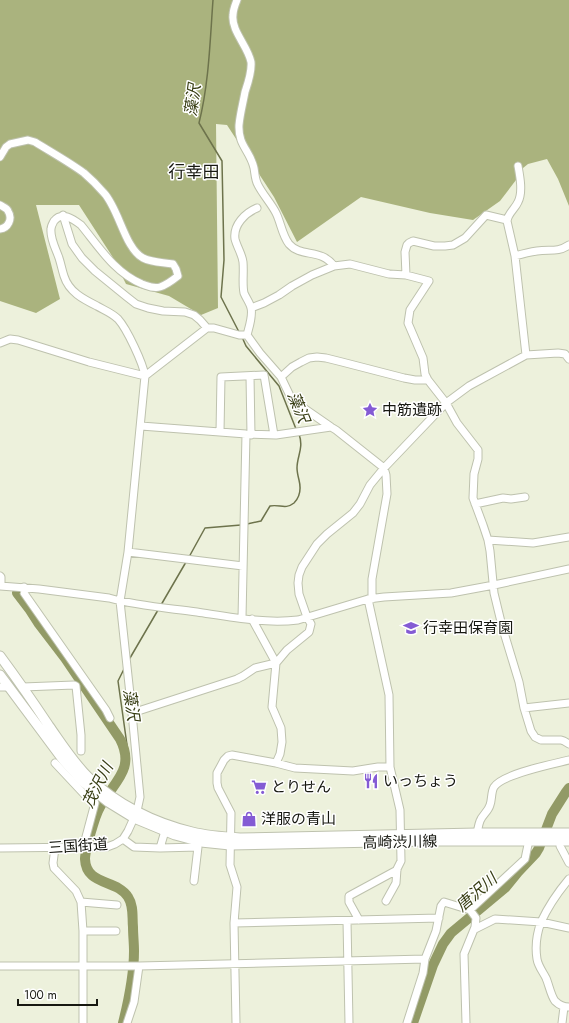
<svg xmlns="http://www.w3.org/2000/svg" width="569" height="1023" viewBox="0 0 569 1023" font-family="Jost,'Noto Sans JP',sans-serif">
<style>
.forest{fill:#aab37e}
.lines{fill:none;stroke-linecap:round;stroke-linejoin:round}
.stream{stroke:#6d734c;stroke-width:1.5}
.river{stroke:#929a66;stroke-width:10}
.minor-casing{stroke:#bec2ae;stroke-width:9}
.major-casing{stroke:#bec2ae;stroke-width:11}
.minor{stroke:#fff;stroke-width:7}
.major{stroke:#fff;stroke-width:9}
.labels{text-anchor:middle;stroke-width:3;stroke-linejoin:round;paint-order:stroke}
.poi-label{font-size:15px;fill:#171811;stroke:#fff;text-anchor:start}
.street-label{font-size:15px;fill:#171811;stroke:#fff}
.water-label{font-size:16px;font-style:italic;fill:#383e14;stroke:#fff}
.quarter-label{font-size:17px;fill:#171811;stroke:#fff}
</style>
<rect width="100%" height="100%" fill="#edf1dc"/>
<path class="forest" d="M0,0H569V206L558,179L547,159L528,164L523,168L516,180L500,201L473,220L430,213L361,197L297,242L274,197L227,125L216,124L218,308L201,315L169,296L126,284L112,256L79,205H36L60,299L36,313L0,301Z"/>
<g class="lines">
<path class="stream" d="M213,0C210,41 209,83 199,123L222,161L224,260L221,297L239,332
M242,337L246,346L279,386L296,429
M247,524L261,521L270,506C280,504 285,510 294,503C300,497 301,488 299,480C298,476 297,472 297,468C297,456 304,448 299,434
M189,557L205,528L241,525
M161,605L186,562
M130,658L158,610
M124,669L118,681L127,745L124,748"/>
<path class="river" d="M17,593L30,610L39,624L65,658L120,739C136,770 113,782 100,807C95,815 85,851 85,859C86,886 117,879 128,897C134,906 132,917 133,927C133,935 134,943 134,951C134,975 129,999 123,1023
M413,1023L433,965L443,944L451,933L505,888L518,872L536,853L539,848L552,814L566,792L569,788"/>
<g class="minor-casing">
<path id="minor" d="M237,0C235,5 233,10 233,15C231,31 248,46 251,62C252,72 248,83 245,92C243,103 240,114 239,125C238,146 250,150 254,168C255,173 255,180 258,185C263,195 271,203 276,213C281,223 282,235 289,244C301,258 321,248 334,266
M0,157L6,147L10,144L28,140L35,142C51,152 69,162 84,173C91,179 98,186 104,193C119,209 125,249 143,258C153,263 163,262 173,264L176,269L178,276C173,280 167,285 160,287C153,289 148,286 142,284C115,273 99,247 81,225C73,219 62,211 54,221C53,223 51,226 51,229C50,239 56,249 59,258C61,264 62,270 64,276C69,292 83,299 97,306C104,310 112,313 118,319C127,329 143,363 145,376L128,552L120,601L132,713L140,797L137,811L128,831L123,839L115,844L107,847H91L0,848
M518,166C520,177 523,192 518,202C515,209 508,213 507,221L515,256L526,355
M0,205C3,207 7,208 8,211C13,219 8,228 0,229
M63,215L72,244L82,258L95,271L127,297L136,304L148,308L163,311L185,312L194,315L200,320L207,328
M507,220L486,215L465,238L453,245L445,246H434L413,241L409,243L407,245L405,252L406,275L429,281L410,310L408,323L423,358L425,374L428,380L446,403L457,423L478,450V459L474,474L473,498L483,525L488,540L490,551L494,593L502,626L519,682L524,708L531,731L535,737L541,740H561L564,741L569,744
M515,256C522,254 530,252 537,251C550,249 557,253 569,245
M251,308L264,303L279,295L292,286L312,275L334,266L350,264L389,274L406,275
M247,335L260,353L281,377L292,400L331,427
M0,343L10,339L18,340L89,362L145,376
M145,376L207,328H214L239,335H247C249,327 253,316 251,308C250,303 246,298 244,293C242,284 244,273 243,262C242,254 237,247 235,239C233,225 245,213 257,208
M250,376L251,435
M281,377L292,367L301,362L309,358L317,357L326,358L342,362L404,378L415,380H428
M141,426L246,434L276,435L331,427L336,430L384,468L386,475L387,494L372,579V599
M220,432L221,377L264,375L274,435
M475,504L503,498L511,499L525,497
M488,540L533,543L569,537
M128,552L243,566
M0,576L1,577V586
M0,586L39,589L109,598C138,606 168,608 197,612C230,617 265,624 298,620L368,599L384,597L451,593L494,585L569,569
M24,587V593L106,710L110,718
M368,599L389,695L390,767L400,810L401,861L397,869L396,883L386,901
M242,618L246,434
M0,687H9
M23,687L74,685L76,686L81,735V751
M524,708L569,703
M132,713L237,679L243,676L255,668L276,663L252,619
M55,763L84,794L95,803L83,848
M276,763L280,754L282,742L281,728L272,707L276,663L287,650L309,632L311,624L307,617L299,594L298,583L299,575L302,567L317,544L327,534L353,513L360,504L370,485L384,468L446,403L469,386L526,355L558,353L565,354L569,359
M476,836C478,831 478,826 480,821C482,815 488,812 490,805C492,800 491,792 494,787C502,774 553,764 569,760
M123,839L134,847L160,848L165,831
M560,841V846L569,863
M55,848L53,863L54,868L76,891L81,902L83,931V1023
M160,848L198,847L194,881
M81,902L117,905
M470,910L525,859L529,840
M359,920L349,902V896L397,870
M347,921L349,1023
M234,923L439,918
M569,928L541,922C537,933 535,947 537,959C538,966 543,972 546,978C549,985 551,996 555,1001C559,1005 564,1007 569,1007
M475,929L495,919L541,922C548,907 558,892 569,879
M83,931H116
M0,966H139L425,959
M127,1023L134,1002L139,966
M236,1023L234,923L237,887L230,865L231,813L218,788L217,783V773L224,760L228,756L232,755L276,763L295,768L353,771L378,767H390
M407,1023L423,973L425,959L436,931L441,906L444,902L470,910L476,918L475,927L464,954L466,1023
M562,1023L564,1007"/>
</g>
<g class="major-casing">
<path id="major" d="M0,656C17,679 33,702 49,726C61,743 73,762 88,777C116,804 154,823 192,832C208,836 224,837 240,838L477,833H569
M0,675L64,761L82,781L108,802L134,818L175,835L201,842L230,845L429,841H569"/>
</g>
<use href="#minor" class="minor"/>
<use href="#major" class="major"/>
</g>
<defs>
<g id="sight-bare" transform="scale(1.2)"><path d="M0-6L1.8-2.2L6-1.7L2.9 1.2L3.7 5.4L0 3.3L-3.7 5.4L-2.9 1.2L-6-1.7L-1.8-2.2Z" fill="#845bd4" stroke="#fff" stroke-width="2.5" paint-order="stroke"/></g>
<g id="school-bare" transform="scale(1.2)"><path d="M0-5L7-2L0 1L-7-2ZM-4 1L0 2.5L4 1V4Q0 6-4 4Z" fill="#845bd4" stroke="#fff" stroke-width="2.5" paint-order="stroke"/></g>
<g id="restaurant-bare" transform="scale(1.2)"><path d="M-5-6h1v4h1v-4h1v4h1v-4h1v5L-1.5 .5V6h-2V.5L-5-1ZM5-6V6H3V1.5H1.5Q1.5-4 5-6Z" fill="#845bd4" stroke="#fff" stroke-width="2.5" paint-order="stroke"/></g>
<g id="supermarket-bare" transform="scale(1.2)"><path d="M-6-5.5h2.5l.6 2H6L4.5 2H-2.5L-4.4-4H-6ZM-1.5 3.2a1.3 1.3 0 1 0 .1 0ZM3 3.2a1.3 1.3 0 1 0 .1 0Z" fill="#845bd4" stroke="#fff" stroke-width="2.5" paint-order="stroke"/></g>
<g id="shop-bare" transform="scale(1.2)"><path d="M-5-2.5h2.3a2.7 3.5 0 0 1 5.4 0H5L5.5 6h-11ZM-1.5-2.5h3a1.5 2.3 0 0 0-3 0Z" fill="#845bd4" stroke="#fff" stroke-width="2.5" paint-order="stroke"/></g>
</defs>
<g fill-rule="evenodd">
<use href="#sight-bare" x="370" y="410"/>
<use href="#school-bare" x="411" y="628"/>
<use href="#restaurant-bare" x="371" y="781"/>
<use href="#supermarket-bare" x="259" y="787"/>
<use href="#shop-bare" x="249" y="819"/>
</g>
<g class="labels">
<g class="poi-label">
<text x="382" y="415">中筋遺跡</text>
<text x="423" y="633">行幸田保育園</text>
<text x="383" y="786">いっちょう</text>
<text x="271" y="792">とりせん</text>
<text x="261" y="824">洋服の青山</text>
</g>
<g class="street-label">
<text transform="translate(400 842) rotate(-1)" y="5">高崎渋川線</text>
<text transform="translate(78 846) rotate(-4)" y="5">三国街道</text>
</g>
<g class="water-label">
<text transform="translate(192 100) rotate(-82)" y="6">藻沢</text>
<text transform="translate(299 407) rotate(68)" y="6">藻沢</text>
<text transform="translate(132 705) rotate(82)" y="6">藻沢</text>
<text transform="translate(97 785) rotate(-63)" y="6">茂沢川</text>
<text transform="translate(476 892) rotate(-41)" y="6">唐沢川</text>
</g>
<g class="quarter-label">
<text x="194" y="178">行幸田</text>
</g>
</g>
<path d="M18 999v6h79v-6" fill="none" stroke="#171811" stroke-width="2"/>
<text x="24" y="999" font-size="12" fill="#171811" stroke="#ffffff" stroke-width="3" paint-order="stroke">100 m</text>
</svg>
